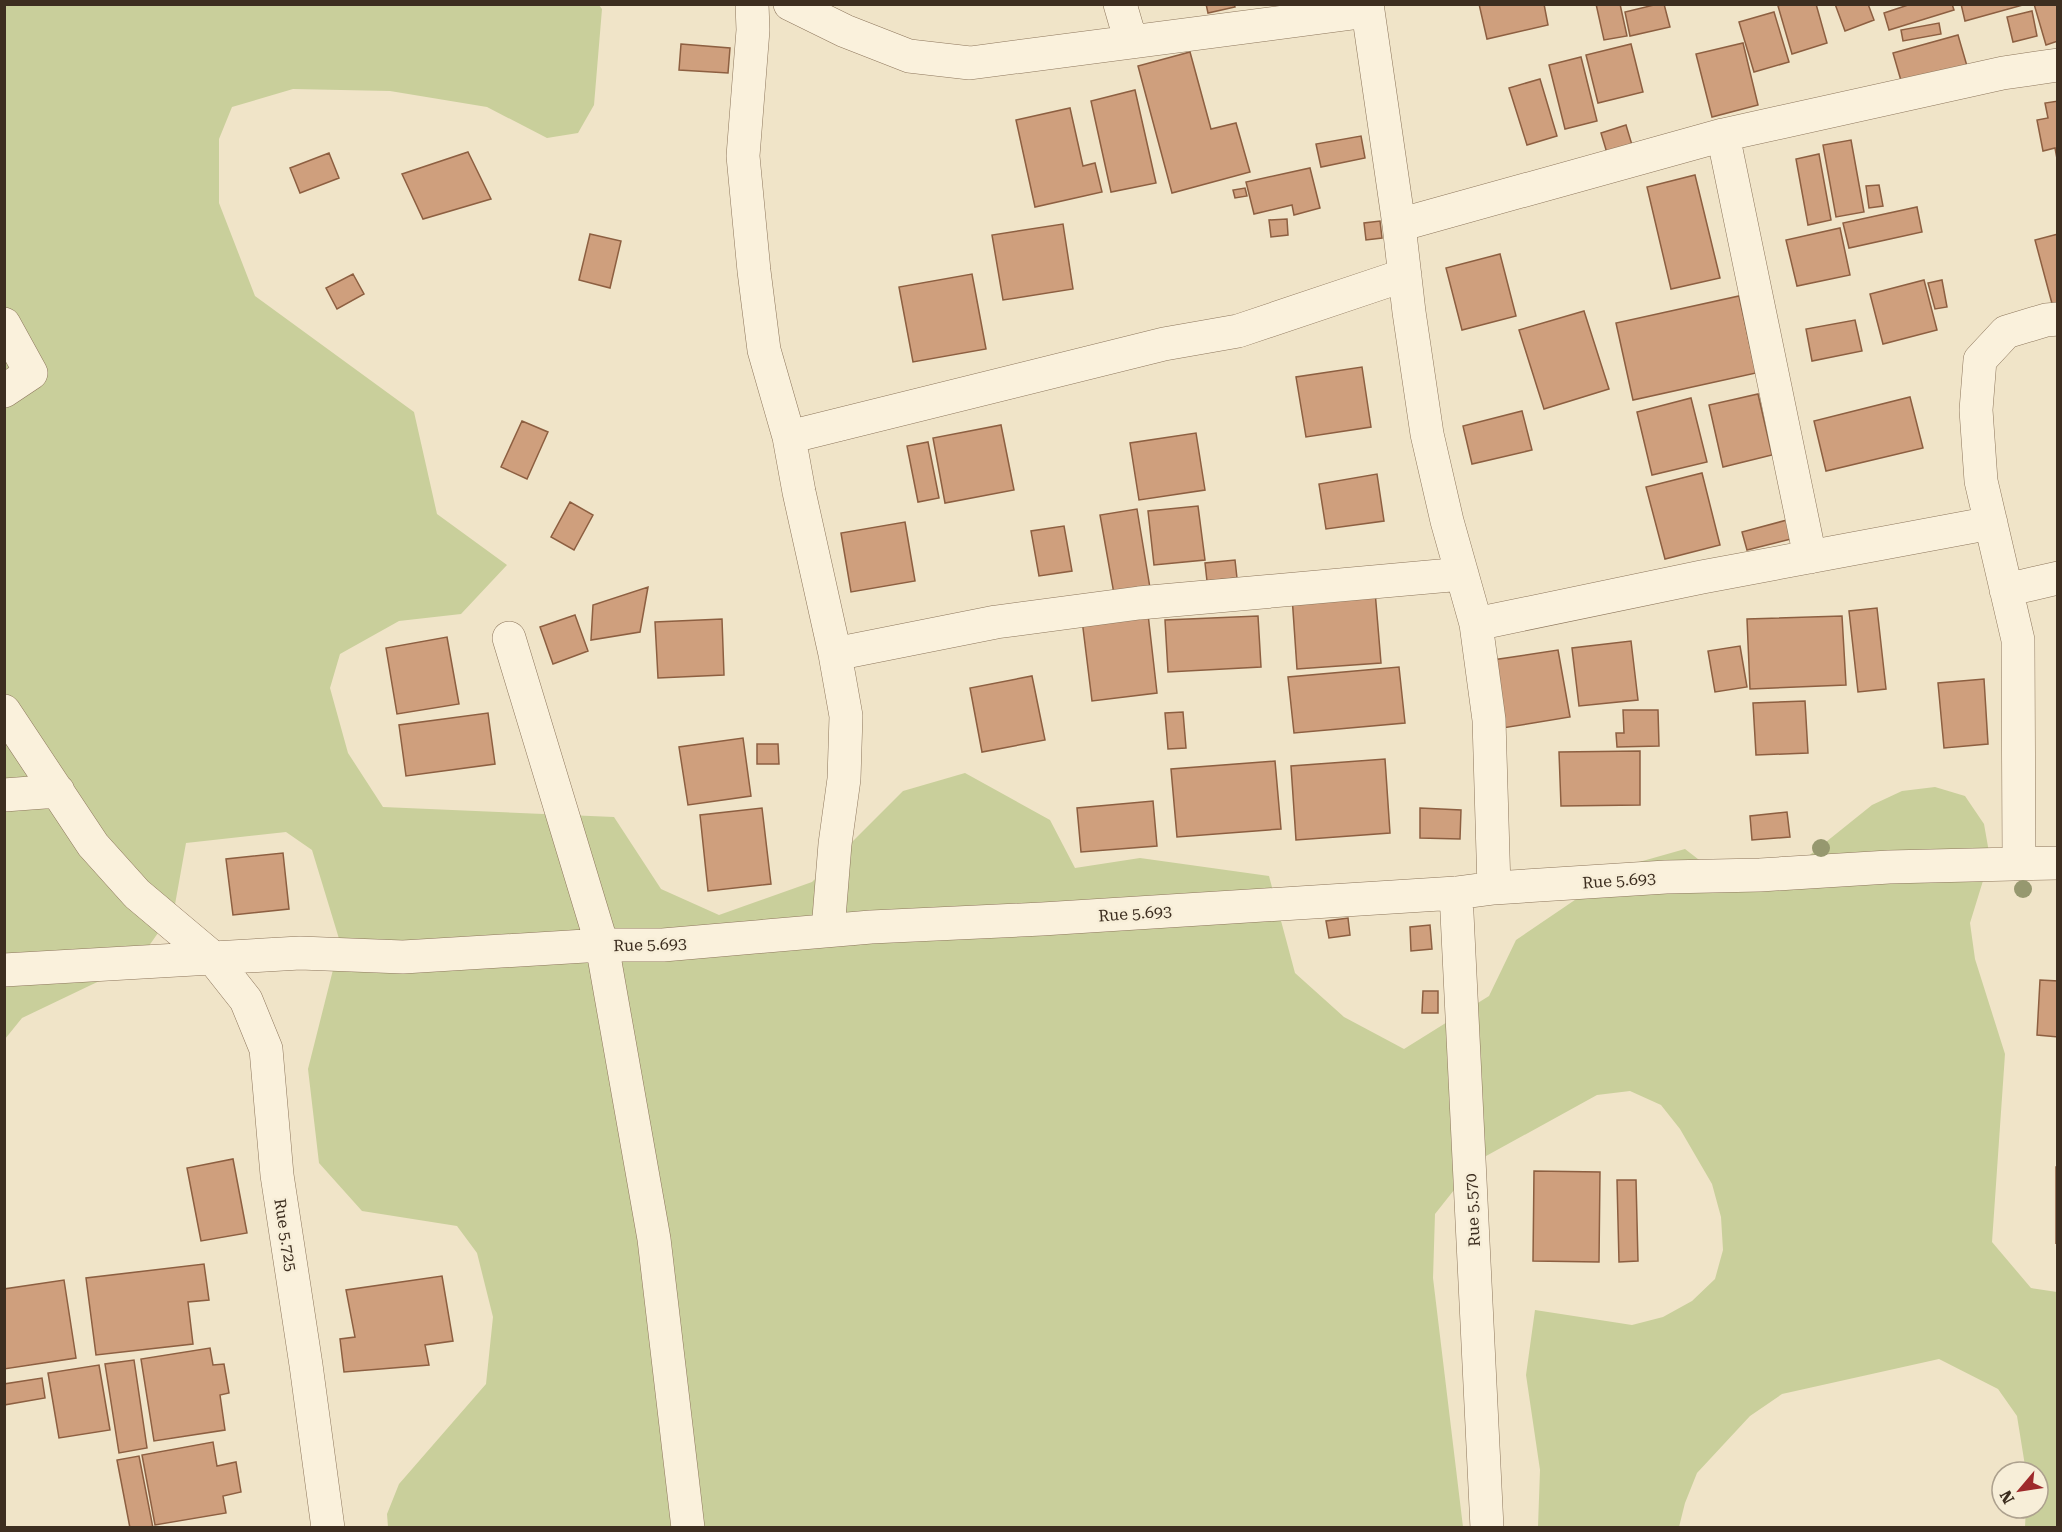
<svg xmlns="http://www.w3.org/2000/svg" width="2062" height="1532" viewBox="0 0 2062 1532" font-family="'Roboto Serif',serif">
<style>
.green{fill:#c9cf9b}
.building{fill:#cf9f7d;stroke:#8d5f41;stroke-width:1.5}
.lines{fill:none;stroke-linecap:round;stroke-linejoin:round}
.minor-casing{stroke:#8d765c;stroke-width:34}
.minor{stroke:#faf1dc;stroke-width:33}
.tree{fill:#96986f}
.labels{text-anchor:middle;stroke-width:5;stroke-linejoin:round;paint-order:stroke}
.street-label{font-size:16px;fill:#3d2e20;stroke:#f7eed8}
</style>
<rect width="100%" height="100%" fill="#f0e4c8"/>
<path class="green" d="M5,5H599L602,9L594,105L578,133L547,138L487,107L390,91L293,89L232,107L219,139V203L255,296L414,412L437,514L507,565L461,614L399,621L340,654L330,688L348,753L383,807L614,817L661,889L719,915L812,882L903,791L965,773L1050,820L1075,868L1140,858L1269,876L1295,973L1344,1017L1404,1049L1489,996L1516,940L1625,866L1685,849L1738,890L1771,886L1872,805L1902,791L1935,787L1965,796L1984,824L1990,858L1970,923L1975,959L2005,1054L1992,1242L2031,1288L2057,1292V1527H2025L2026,1508H2038V1472H2026L2017,1416L1998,1389L1939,1359L1782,1394L1750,1416L1697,1473L1685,1503L1679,1527H1538L1540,1470L1526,1375L1535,1310L1632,1325L1663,1317L1692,1301L1715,1279L1723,1250L1721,1217L1712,1184L1680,1129L1661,1105L1630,1091L1597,1095L1477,1161L1435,1214L1433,1278L1463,1527H388L387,1514L399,1484L486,1384L493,1317L477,1253L457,1226L362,1211L319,1163L308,1069L340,942L312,850L286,832L186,843L174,910L137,963L22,1018L5,1039Z"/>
<path class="building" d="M1206,4H1234L1235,7L1208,13Z
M1479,4H1544L1548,25L1487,39Z
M1596,4H1620L1627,36L1604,40Z
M1658,4H1664L1670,27L1630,36L1625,12Z
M1783,4H1816L1827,43L1792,54L1778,6Z
M1835,4H1868L1874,20L1845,31Z
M1911,4H1952L1954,10L1889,30L1884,13Z
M1961,4H2023V5L1965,21Z
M2034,4H2058V41L2046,45Z
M2032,11L2037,36L2013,42L2007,17Z
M1774,12L1789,62L1754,72L1739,22Z
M1939,23L1941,34L1903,41L1901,30Z
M1958,35L1967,66L1902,84L1893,53Z
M1743,43L1758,105L1712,117L1696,54Z
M681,44L730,48L728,73L679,70Z
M1631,44L1643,92L1598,103L1586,55Z
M1190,52L1211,129L1236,123L1250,172L1172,193L1138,66Z
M1581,57L1597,121L1565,129L1549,65Z
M1540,79L1557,136L1527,145L1509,88Z
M1135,90L1156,183L1111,192L1091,101Z
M2058,101V164L2055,148L2043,151L2037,120L2048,118L2045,103Z
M1070,108L1083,166L1095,163L1102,192L1035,207L1016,120Z
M1626,125L1632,145L1607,153L1601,133Z
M1361,136L1365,158L1321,167L1316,144Z
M1851,140L1864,212L1836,217L1823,145Z
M468,152L491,199L423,219L402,174Z
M329,153L339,178L300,193L290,168Z
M1819,154L1831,220L1808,225L1796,159Z
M1310,168L1320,208L1294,215L1292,205L1254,214L1246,182Z
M1695,175L1720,278L1671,289L1647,187Z
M1879,185L1883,206L1869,208L1866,186Z
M1245,188L1247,196L1235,198L1233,190Z
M1917,207L1922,232L1849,248L1843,223Z
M1287,219L1288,235L1271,237L1269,220Z
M1380,221L1382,238L1366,240L1364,223Z
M1063,224L1073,289L1003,300L992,235Z
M1840,228L1850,275L1797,286L1786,240Z
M590,234L621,241L610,288L579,280Z
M2058,234V310L2054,311L2035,240Z
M1500,254L1516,316L1462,330L1446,268Z
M353,274L364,294L337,309L326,288Z
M972,274L986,349L913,362L899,287Z
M1924,280L1937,330L1883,344L1870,294Z
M1942,280L1947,307L1935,309L1928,283Z
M1739,296L1756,373L1633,400L1616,323Z
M1584,311L1609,389L1544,409L1519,330Z
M1855,320L1862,351L1812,361L1806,329Z
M1362,367L1371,427L1306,437L1296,377Z
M1758,394L1772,455L1723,467L1709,405Z
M1910,397L1923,448L1826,471L1814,421Z
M1691,398L1707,462L1652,475L1637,412Z
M1522,411L1532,450L1472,464L1463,426Z
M522,421L548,432L527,479L501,467Z
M1001,425L1014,490L945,503L933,438Z
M1196,433L1205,490L1139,500L1130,443Z
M928,442L939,498L918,502L907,446Z
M1702,473L1720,545L1665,559L1646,487Z
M1377,474L1384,521L1326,529L1319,484Z
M570,502L593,515L574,550L551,537Z
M1198,506L1205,560L1154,565L1148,511Z
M1137,509L1150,588L1114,594L1100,515Z
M1787,520L1791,539L1747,550L1742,532Z
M905,522L915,581L851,592L841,533Z
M1064,526L1072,571L1039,576L1031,531Z
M1235,560L1237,578L1207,581L1205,563Z
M648,587L640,632L591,640L593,605Z
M1375,591L1381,663L1297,669L1292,596Z
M1877,608L1886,689L1858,692L1849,611Z
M1148,614L1157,693L1092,701L1082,620Z
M575,615L588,651L553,664L540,627Z
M1258,616L1261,667L1168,672L1165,620Z
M1842,616L1846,685L1750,689L1747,619Z
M722,619L724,675L658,678L655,622Z
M447,637L459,704L397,714L386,648Z
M1631,641L1638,700L1579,706L1572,648Z
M1740,646L1747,687L1715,692L1708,651Z
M1558,650L1570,717L1496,729L1486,661Z
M1399,667L1405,723L1294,733L1288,677Z
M1032,676L1045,740L982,752L970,688Z
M1984,679L1988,744L1944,748L1938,683Z
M1805,701L1808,753L1756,755L1753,703Z
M1623,710H1658L1659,746L1617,747L1616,733H1624Z
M1183,712L1186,748L1168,749L1165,713Z
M488,713L495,764L406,776L399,725Z
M743,738L751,796L688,805L679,747Z
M757,744H778L779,764H757Z
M1640,751V805L1561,806L1559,752Z
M1385,759L1390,833L1296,840L1291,766Z
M1275,761L1281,829L1177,837L1171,769Z
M1153,801L1157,846L1081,852L1077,808Z
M762,808L771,884L708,891L700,815Z
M1420,808L1461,810L1460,839L1420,838Z
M1787,812L1790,837L1752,840L1750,816Z
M283,853L289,909L233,915L226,859Z
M1348,918L1350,935L1329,938L1326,921Z
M1430,925L1432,949L1411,951L1410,927Z
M2040,980L2058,981V1037L2037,1035Z
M1423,991H1438V1013H1422Z
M233,1159L247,1233L201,1241L187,1168Z
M2056,1167H2058L2056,1244Z
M1534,1171L1600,1172L1599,1262L1533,1261Z
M1617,1180H1636L1638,1261L1619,1262Z
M204,1264L209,1300L188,1302L193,1344L96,1355L86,1278Z
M442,1276L453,1341L425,1345L429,1365L344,1372L340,1339L355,1337L346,1290Z
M64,1280L76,1358L4,1369V1289Z
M210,1348L213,1365L224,1364L229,1393L220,1395L225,1430L154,1441L141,1359Z
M134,1360L147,1448L119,1453L105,1364Z
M99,1365L110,1430L59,1438L48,1373Z
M42,1378L45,1398L4,1405V1384Z
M213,1442L217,1466L236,1462L241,1492L223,1496L226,1513L155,1525L142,1455Z
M139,1456L153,1528H130L117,1460Z"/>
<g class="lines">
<g class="minor-casing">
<path id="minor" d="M752,4L753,30L743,156L754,271L764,350L789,437L799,492L835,654L846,716L844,779L835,844L828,930
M790,4L845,31L909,56L970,63L1368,11
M1120,4L1131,42
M1367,4L1399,225
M1723,135L1810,557
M4,324L31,373L4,391
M789,437L1164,344L1238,331L1405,275
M2006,590L2058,578
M1476,624L1702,577L1991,523
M509,638L602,945L654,1239L688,1528
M835,654L996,622L1139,603L1462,574
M4,711L93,845L137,894L212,957L246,1000L266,1049L277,1175L306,1365L328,1528
M4,795L58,791
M2019,863L2018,640L1981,481L1976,410L1980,360L2006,332L2046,320L2058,319
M1494,888L1489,720L1476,624L1447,521L1427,434L1409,312L1399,225L1723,135L2003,73L2058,65
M1456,893L1487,1528
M4,970L300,953L403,957L602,945H663L871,927L1042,919L1456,893L1494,888L1666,877L1760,875L1889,867L2058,863"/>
</g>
<use href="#minor" class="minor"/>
</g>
<g class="tree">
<circle cx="1821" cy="848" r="9"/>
<circle cx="2023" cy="889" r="9"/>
</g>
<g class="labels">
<g class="street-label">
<text transform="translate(1619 880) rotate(-4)" y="6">Rue 5.693</text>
<text transform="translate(1135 913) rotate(-4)" y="6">Rue 5.693</text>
<text transform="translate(650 944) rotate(-2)" y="6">Rue 5.693</text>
<text transform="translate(1472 1210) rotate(-93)" y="6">Rue 5.570</text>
<text transform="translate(286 1235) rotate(81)" y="6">Rue 5.725</text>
</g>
</g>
<rect width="2062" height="1532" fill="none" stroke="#3d2e20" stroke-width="12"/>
<g transform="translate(2020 1490) rotate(241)"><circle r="28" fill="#f7eed8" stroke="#ada18e" stroke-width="1.5"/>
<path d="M0-4.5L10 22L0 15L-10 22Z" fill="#9e2a2b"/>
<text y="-9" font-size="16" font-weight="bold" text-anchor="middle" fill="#3d2e20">N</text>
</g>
</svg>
